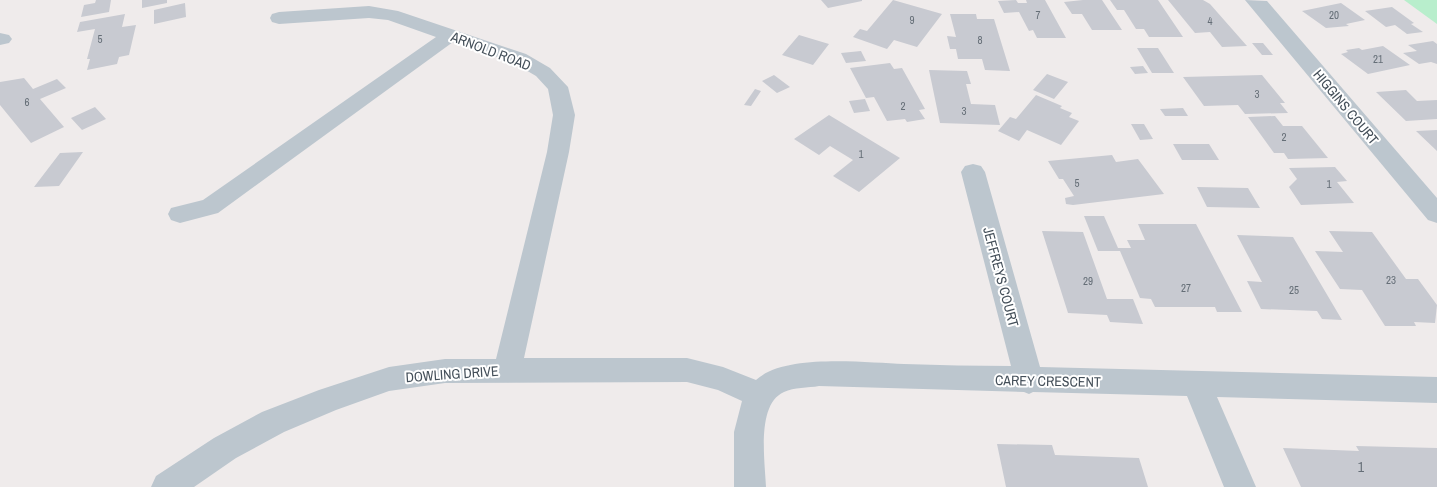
<svg xmlns="http://www.w3.org/2000/svg" width="1437" height="487" viewBox="0 0 1437 487" font-family="'Archivo Narrow',sans-serif">
<style>
.green{fill:#b8eecc}
.building{fill:#c8cad1}
.lines{fill:none;stroke-linecap:round;stroke-linejoin:round}
.street{fill:#bcc6ce;fill-rule:evenodd}
.labels{text-anchor:middle;stroke-width:4;stroke-linejoin:round;paint-order:stroke}
.number-label{font-size:11px;fill:#656e77}
.street-label{font-size:14px;fill:#444f59;stroke:#fff}
.near-number-label{font-size:14px;fill:#656e77}
</style>
<rect width="100%" height="100%" fill="#efebeb"/>
<path class="green" d="M1404,0H1437V24Z"/>
<path class="building" d="M96,0H111L109,12L81,17L84,5L95,3Z
M142,0H167V3L142,8Z
M821,0H862V1L828,8Z
M893,0L942,14L917,47L894,40L887,49L853,37L860,29L867,31Z
M1016,0L1018,3H1027L1026,0H1045L1066,38H1037L1033,30L1029,31L1019,12L1004,13L998,1Z
M1083,0H1102L1122,30H1092L1082,14H1072L1064,2Z
M1110,0H1158L1183,37H1149L1144,29H1136L1124,10H1117Z
M1168,0H1203L1210,4L1247,46L1222,47L1210,32L1195,33Z
M185,3L186,17L154,24V10Z
M1341,3L1365,20L1346,24L1349,26L1326,28L1302,11Z
M1392,7L1414,23L1411,24L1423,32L1407,34L1395,25L1386,27L1365,11Z
M125,14L122,27L136,25L129,55L119,57L117,64L87,70L90,59H87L95,29L77,32L80,22Z
M950,14H976L977,19H994L1010,71L985,70L982,59H958L956,49H950L947,36L956,37Z
M799,35L829,44L813,65L782,55Z
M1433,41L1437,44V64L1431,62L1419,64L1403,53L1417,51L1408,45Z
M1252,43H1263L1273,55H1262Z
M1383,46L1410,65L1368,74L1341,54L1348,52L1346,50L1359,48L1362,50Z
M1137,48H1158L1174,73H1152Z
M861,51L866,61L846,63L841,53Z
M890,63L894,69L902,68L925,109L919,110L925,119L907,122L905,119L887,121L874,97L866,98L850,68Z
M1143,66L1148,73L1135,74L1130,67Z
M929,70L967,71L971,84H966L971,104L995,105L1000,125L940,123Z
M1047,74L1068,82L1054,99L1033,90Z
M774,75L790,87L777,93L762,81Z
M1262,75L1285,103H1280L1288,113L1245,114L1238,105L1204,106L1183,77Z
M24,78L33,89L57,79L66,88L40,99L64,127L31,143L0,105V82Z
M755,89L761,91L751,106L744,105Z
M1406,90L1417,101L1437,100V119L1406,121L1376,92Z
M1036,95L1062,106L1060,108L1072,113L1069,117L1079,121L1061,145L1027,130L1019,141L998,131L1010,117L1016,119Z
M865,99L870,111L854,113L849,101Z
M95,107L106,119L82,130L71,118Z
M1183,108L1188,116H1165L1160,109Z
M829,115L900,158L859,192L833,176L853,160L830,146L819,155L794,139Z
M1275,116L1283,126H1302L1328,158L1288,159L1284,153H1274L1248,117Z
M1131,124H1144L1153,139L1140,140Z
M1437,130V151L1416,131Z
M1173,144H1209L1219,160H1182Z
M83,152L59,186L34,187L60,153Z
M1112,155L1116,162L1138,159L1164,194L1073,205L1066,204L1065,198L1074,196L1063,179H1059L1048,161Z
M1335,167L1347,181L1337,182L1354,203L1301,205L1289,187L1297,179L1289,168Z
M1197,187L1248,188L1260,208L1207,207Z
M1084,216H1104L1118,248H1131L1127,240H1145L1138,224H1196L1242,312H1217L1215,307H1155L1151,299L1140,298L1120,251H1098Z
M1042,231L1083,232L1107,299H1133L1143,324L1110,322L1107,315L1068,313Z
M1329,231L1372,232L1406,279H1418L1437,305L1435,323L1414,322L1416,326H1385L1362,290L1340,289L1315,251L1343,252Z
M1237,235L1293,237L1342,320L1322,319L1317,311L1261,309L1247,281L1262,282Z
M997,444L1052,445L1055,455L1139,458L1148,487H1006Z
M1356,446L1437,448V487H1301L1283,448L1359,451Z"/>
<g class="lines">
<path class="street" d="M1245,0L1267,1L1437,198V223L1428,220Z
M369,6L398,11L526,54L550,68L568,87L575,115L569,152L524,358H687L723,367L756,380C785,353 866,363 904,364C940,365 975,366 1011,366L961,172L965,166L973,164L981,166L985,172L1040,367L1437,377V403L1217,397L1256,487H1224L1187,396L1033,392L1029,394L1024,392L819,386C808,388 794,387 784,392C756,404 765,462 766,487H734V432L742,401L718,390L687,382L445,383L389,391L336,410L284,432L236,458L194,487H151L156,476L214,438L262,412L319,390L389,367L445,359H496L547,152L553,115L548,89L536,76L512,62L453,42L218,213L180,223L171,220L168,214L171,208L203,200L436,37L388,20L369,18L279,24L272,22L270,18L272,14L279,12Z
M0,33L9,35L12,39L9,43L0,45Z"/>
</g>
<g class="labels">
<g class="number-label">
<text x="1038" y="19">7</text>
<text x="1334" y="19">20</text>
<text x="912" y="24">9</text>
<text x="1210" y="25">4</text>
<text x="100" y="43">5</text>
<text x="980" y="44">8</text>
<text x="1378" y="63">21</text>
<text x="1257" y="98">3</text>
<text x="27" y="106">6</text>
<text x="903" y="110">2</text>
<text x="964" y="115">3</text>
<text x="1284" y="141">2</text>
<text x="861" y="158">1</text>
<text x="1077" y="187">5</text>
<text x="1329" y="188">1</text>
<text x="1391" y="284">23</text>
<text x="1088" y="285">29</text>
<text x="1186" y="292">27</text>
<text x="1294" y="294">25</text>
</g>
<g class="street-label">
<text transform="translate(491 51) rotate(21)" y="5">ARNOLD ROAD</text>
<text transform="translate(1346 107) rotate(50)" y="5">HIGGINS COURT</text>
<text transform="translate(1001 277) rotate(75)" y="5">JEFFREYS COURT</text>
<text transform="translate(452 374) rotate(-4)" y="5">DOWLING DRIVE</text>
<text transform="translate(1048 381) rotate(1)" y="5">CAREY CRESCENT</text>
</g>
<g class="near-number-label">
<text x="1361" y="472">1</text>
</g>
</g>
</svg>
